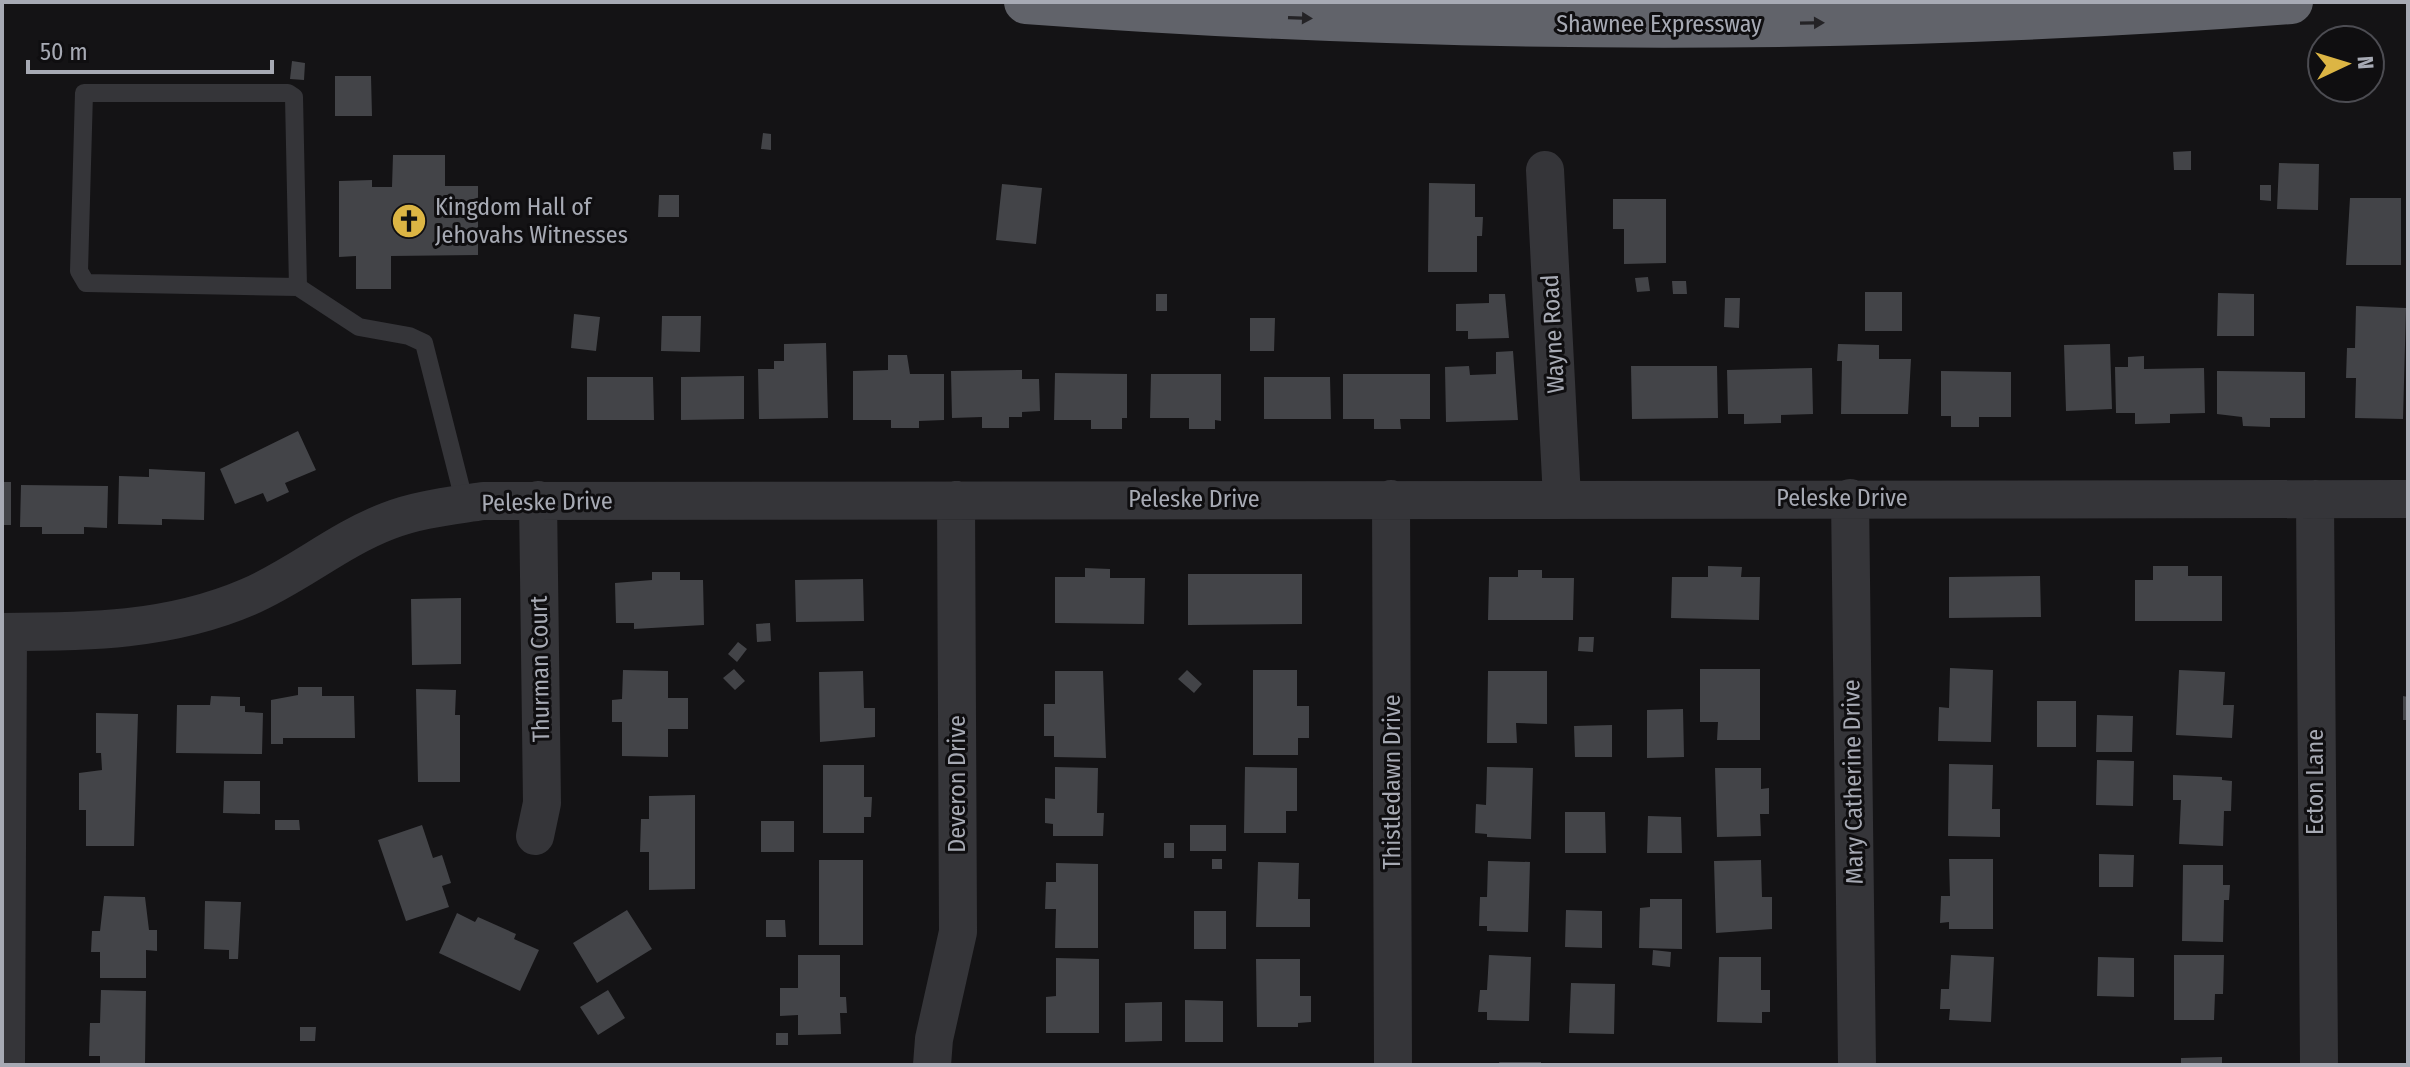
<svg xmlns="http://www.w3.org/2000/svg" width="2410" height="1067" viewBox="0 0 2410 1067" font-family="'Fira Sans Condensed',sans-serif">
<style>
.building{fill:#434448}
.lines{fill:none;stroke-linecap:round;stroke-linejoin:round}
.service{stroke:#353539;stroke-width:18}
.minor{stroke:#353539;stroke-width:38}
.motorway{stroke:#61636a;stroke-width:44}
.oneway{fill:#242326}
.labels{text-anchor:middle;stroke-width:6;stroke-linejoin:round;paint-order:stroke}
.street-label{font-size:24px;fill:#a7aab4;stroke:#0f0e10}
.poi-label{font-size:24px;fill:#a7aab4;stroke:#0f0e10;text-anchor:start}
</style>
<rect width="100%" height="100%" fill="#141315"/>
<path class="building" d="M292,61L305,63L304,80L290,79Z
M335,76H371L372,116H335Z
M763,133L771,134V150L761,149Z
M2191,151V170H2174L2173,152Z
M393,155H445V186H478V255L391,256V289H356V256L339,257V181L372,180V187H392Z
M2279,163L2319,164L2318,210L2277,209Z
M1429,183L1475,184V217H1483L1482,236H1477V272H1428Z
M1002,184L1042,188L1036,244L996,240Z
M2260,185H2271V201L2260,200Z
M659,195H679V217H658Z
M2350,198H2401V265H2346Z
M1613,199H1666V263L1624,264V229H1613Z
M1648,277L1650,291L1637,292L1635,278Z
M1672,281H1686L1687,294H1673Z
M1865,292H1902V331H1865Z
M2218,293L2254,294V336H2217Z
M1156,294H1167V311H1156Z
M1489,294H1505L1509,338L1468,339V331H1456V304L1489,303Z
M1725,298H1740L1739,328L1724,327Z
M2356,306L2406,308L2403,419L2355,418L2356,378H2346L2347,348H2355Z
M574,314L600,317L596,351L571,348Z
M662,316H701L700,352L661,351Z
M1250,318H1275L1274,351H1250Z
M826,343L828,418L759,419L758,369H774V361H784V344Z
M1838,344L1879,345V359H1911L1908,414H1841L1842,361H1837Z
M2110,344L2112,409L2066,411L2064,345Z
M1513,351L1518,420L1446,422L1445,367L1469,366L1470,375L1496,374V352Z
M888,355H907L910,374H944V420L919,421V428H891V420H853V371L888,370Z
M2144,356V369L2204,368L2205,413L2170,414V423L2135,424V413H2116L2115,367H2128V357Z
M1631,366H1717L1718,418L1632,419Z
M1812,368L1813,414L1781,415V423L1744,424V414H1728L1727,370Z
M1022,370V379H1039L1040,411L1022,412V417H1009V428H982V417L952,418L951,371Z
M1941,371L2011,372V417H1979V427H1951V416H1941Z
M2217,371L2305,372V418H2270V427L2243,426L2242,417L2217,414Z
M1055,373L1127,374V418H1122V429H1091V420H1054Z
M1151,374H1221V421L1215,420V429H1189V418H1150Z
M1343,374H1430V419H1400L1401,429H1374V419H1343Z
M744,376V419L681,420V377Z
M587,377H653L654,420H587Z
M1264,377H1330L1331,419H1264Z
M298,431L316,470L285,483L289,492L267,502L263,493L235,504L220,469Z
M149,469L205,472L204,520L162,519V525L118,524L119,476L149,477Z
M2,482H11V525H2Z
M21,485L108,486L107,528L84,527V534H42V527H20Z
M1708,566L1742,567L1741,577H1760L1759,620L1671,618L1672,577H1708Z
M2153,566H2188V576H2222V621H2135V580H2153Z
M1085,568L1110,569V578H1145L1144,624L1055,623V577H1085Z
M1518,570H1542V578H1574L1573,620H1488L1489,577H1518Z
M652,572H680V580H703L704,625L634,629V623H616L615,583L652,580Z
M1188,574H1302V624L1188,625Z
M2040,576L2041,617L1949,618V577Z
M863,579L864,621L796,622L795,580Z
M461,598V664L412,665L411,599Z
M770,623L771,641L757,642L756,624Z
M1579,637H1594L1593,652L1578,651Z
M738,642L747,649L737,662L728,654Z
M1950,668L1993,670L1991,742L1938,741L1939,707L1949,708Z
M734,669L745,681L735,690L723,678Z
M1700,669H1760V740H1717L1718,722H1700Z
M623,670L668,671V698H688V729H668V757L622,756V722H612V700L622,699Z
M1187,670L1202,684L1194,693L1178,679Z
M1253,670H1297V706H1309V738H1298V755H1253Z
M2179,670L2225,672L2223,705H2234L2232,738L2176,735Z
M863,671L864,708H875V737L820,742L819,672Z
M1055,671H1103L1106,758L1054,757V736H1044V704H1055Z
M1488,671H1547V724L1516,723L1517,743H1487Z
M298,687H322V696H354L355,738H283V744H271V700L298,695Z
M416,689L456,690L455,715H460V782H418Z
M211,696L240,697V706H245V712L263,713L262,754L176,753L177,705H210Z
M2403,696L2408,697V720H2403Z
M2037,701H2076V747H2037Z
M1683,709L1684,757L1647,758V710Z
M96,713L138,714L134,846H86V810H79V773L102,770L101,753H96Z
M2097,715L2133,716L2132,752H2096Z
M1612,725V757H1575L1574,726Z
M2097,760L2134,761L2133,806L2096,805Z
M1949,764L1993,765L1992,809H2000V837L1948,836Z
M823,765H864V797H872L871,817H864V833H823Z
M1055,767L1098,768L1097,813H1104L1103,836H1053V824L1045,823V798L1055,799Z
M1245,767L1297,768V811H1286V833H1244Z
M1487,767L1533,768L1531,839L1487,837V834L1475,833L1476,804L1486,805Z
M1715,768H1761V789L1769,788V814H1760L1761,836L1717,837Z
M2173,775L2222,777V780L2232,781L2231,811H2224L2223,846L2179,844L2181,800H2173Z
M224,781H260V814L223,813Z
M695,795V889L649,890V852H640L641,819H649V796Z
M1565,812H1605L1606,853H1565Z
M1648,816L1681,817L1682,853H1647Z
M275,820H299L300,830H275Z
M761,821H794V852H761Z
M422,825L433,858L442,855L451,883L442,886L449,907L406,921L378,840Z
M1190,825H1226V851H1190Z
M1164,843H1174V858H1164Z
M2099,854L2134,855L2133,887H2099Z
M1212,859H1222V869H1212Z
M1949,859H1993V929H1949V922L1940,923L1941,896H1950Z
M819,860H863V945H819Z
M1761,860L1762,897H1772V929L1716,933L1714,861Z
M1488,861L1530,862L1528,932L1487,931V926H1479L1480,897H1487Z
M1258,862L1299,863L1298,899H1310V927H1256Z
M1056,863L1098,864V948H1055L1056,909H1045L1046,882H1056Z
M2183,865H2223V885H2230L2229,900H2224L2223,942L2182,941Z
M104,896L145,897L149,930H157V951L146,950V978H100V952H91L92,931H100Z
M1650,899H1682V949L1639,948L1640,908L1650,907Z
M205,901L241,902L238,959H229V950L204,949Z
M627,910L652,949L597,983L573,943Z
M1566,910L1602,911V948L1565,947Z
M1194,911H1226V949H1194Z
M457,913L475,922L478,917L516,934L514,939L539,950L520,991L439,953Z
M766,920H785L786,937H766Z
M1653,950L1671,952L1670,967L1652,965Z
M798,955H840V997H846L847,1013H840L841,1034L798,1035V1015L780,1016V988H798Z
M1489,955L1531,957L1529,1021L1487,1020V1012H1478L1480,990H1487Z
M1951,955L1994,957L1991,1022L1949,1020L1950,1009H1940L1941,989H1949Z
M2174,955H2224L2223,994H2215L2214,1020H2174Z
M1719,957H1761V990H1770V1012H1762V1023L1717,1022Z
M2098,957L2134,958V997L2097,996Z
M1056,958L1099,959V1033H1046V997L1056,996Z
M1256,959H1300V996H1311V1022L1298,1023V1027H1257Z
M1571,983L1615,984L1614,1034L1569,1033Z
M101,990L146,991L145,1065H100V1056H89L90,1023H100Z
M608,990L625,1018L598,1035L580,1007Z
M1185,1000L1223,1001V1042H1185Z
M1162,1002V1041L1125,1042V1003Z
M300,1027H316L315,1041H300Z
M776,1033H788V1045H776Z
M2222,1057V1065H2181V1058Z
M1499,1062H1541V1065H1500Z"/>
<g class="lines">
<path class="service" d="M298,287L86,283L79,271L84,93H288L294,97L298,287L359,327L409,336L424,343L465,504"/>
<path class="minor" d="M1545,170L1562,498
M1850,498L1857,1065
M1391,499L1393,1065
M2315,499L2319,1065
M2,632C87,632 169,631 248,597C297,576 338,540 388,521C418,509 451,506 483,501L2408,499
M535,836L542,803L538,500
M6,1065L8,632
M932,1065L934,1039L958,932L956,500"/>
<path class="motorway" d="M1026,2C1447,33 1871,34 2291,2"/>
</g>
<defs><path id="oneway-solid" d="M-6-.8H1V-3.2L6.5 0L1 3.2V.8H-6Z" transform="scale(2)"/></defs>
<g class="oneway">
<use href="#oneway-solid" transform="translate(1300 18) rotate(2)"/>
<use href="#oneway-solid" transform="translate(1812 23) rotate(-1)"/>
</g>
<defs>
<g id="church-disc" transform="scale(1.8)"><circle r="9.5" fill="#dcb544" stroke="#0f0e10"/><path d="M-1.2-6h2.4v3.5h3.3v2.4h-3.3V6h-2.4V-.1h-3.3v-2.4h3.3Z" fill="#111"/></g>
</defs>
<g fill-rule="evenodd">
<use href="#church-disc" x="409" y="221"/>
</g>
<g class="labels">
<g class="street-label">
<text x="1659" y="32">Shawnee Expressway</text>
<text transform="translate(1553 334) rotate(-93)" y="8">Wayne Road</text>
<text x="1842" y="506">Peleske Drive</text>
<text x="1194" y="507">Peleske Drive</text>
<text transform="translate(547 502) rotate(-1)" y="8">Peleske Drive</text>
<text transform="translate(540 669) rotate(-91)" y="8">Thurman Court</text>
<text transform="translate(1392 782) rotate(-90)" y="8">Thistledawn Drive</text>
<text transform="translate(1853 782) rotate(-91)" y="8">Mary Catherine Drive</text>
<text transform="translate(2315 782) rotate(-90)" y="8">Ecton Lane</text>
<text transform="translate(957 784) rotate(-90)" y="8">Deveron Drive</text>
</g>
<g class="poi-label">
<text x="435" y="215">Kingdom Hall of<tspan x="435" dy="28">Jehovahs Witnesses</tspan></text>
</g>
</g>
<rect width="2410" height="1067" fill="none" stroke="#a7aab4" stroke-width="8"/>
<g transform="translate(2346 64) rotate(86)"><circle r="38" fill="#0f0e10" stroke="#4c4c52" stroke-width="2"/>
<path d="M0-6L14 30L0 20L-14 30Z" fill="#dcb544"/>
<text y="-12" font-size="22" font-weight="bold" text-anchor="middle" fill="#a7aab4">N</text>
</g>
<path d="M28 60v12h244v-12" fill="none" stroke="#a7aab4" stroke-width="4"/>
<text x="40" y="60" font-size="24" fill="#a7aab4" stroke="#0f0e10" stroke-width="6" paint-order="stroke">50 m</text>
</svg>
